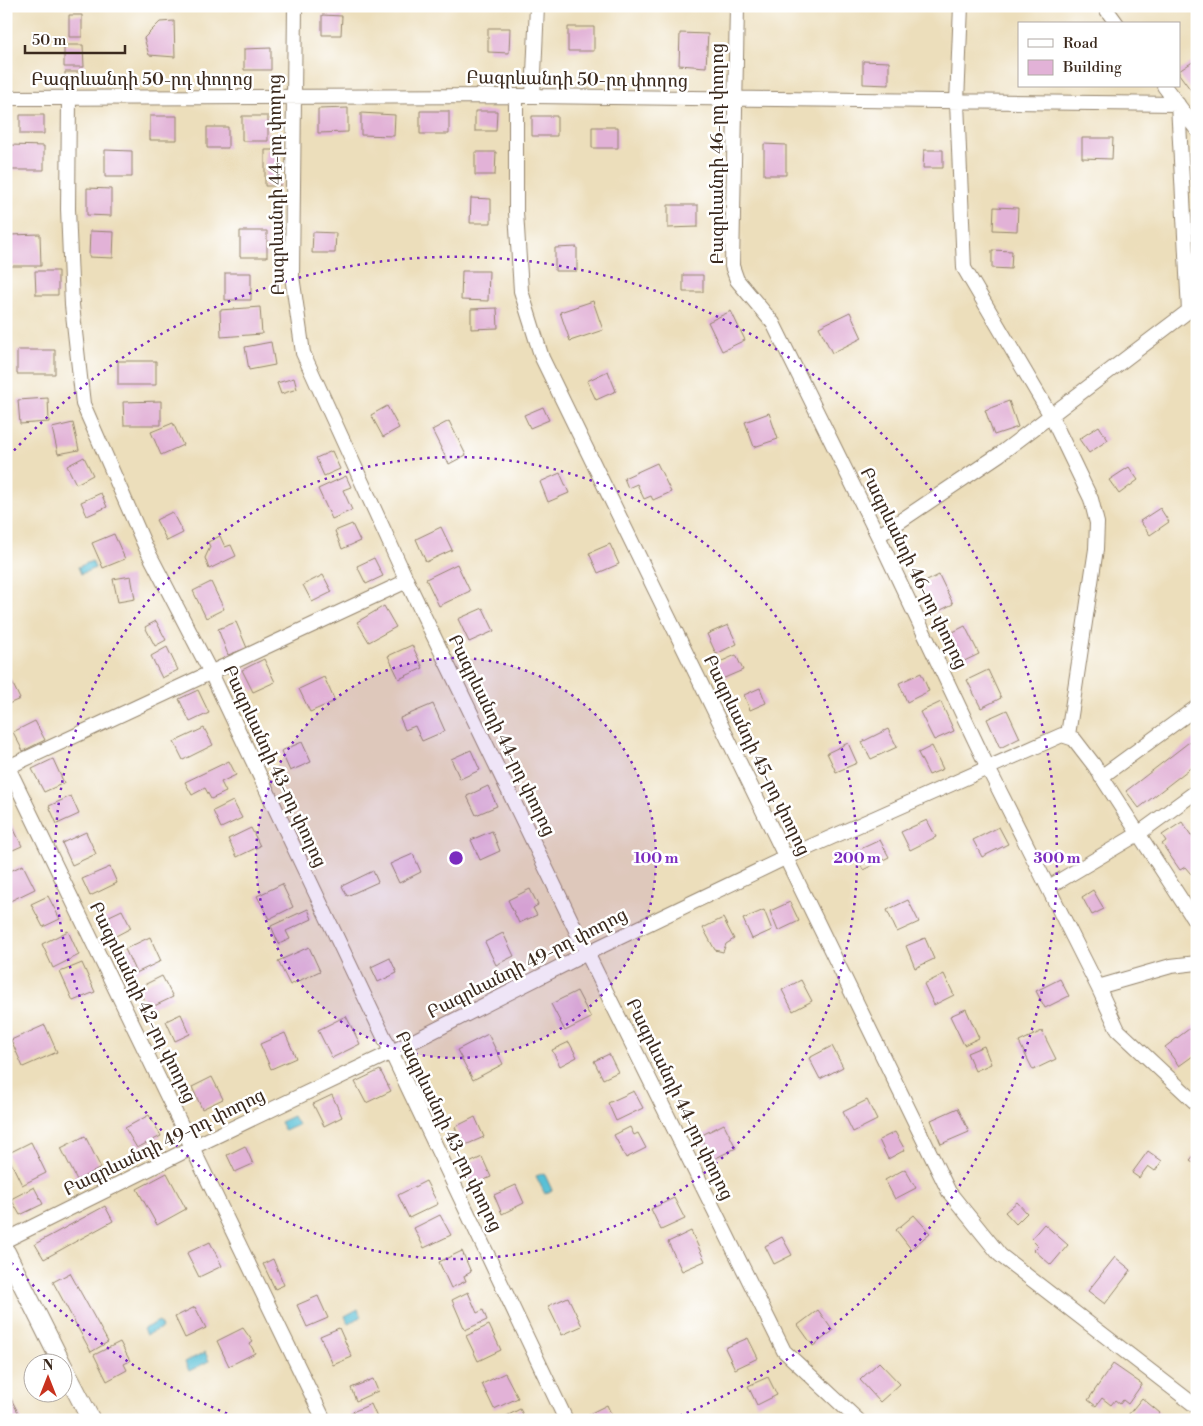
<svg xmlns="http://www.w3.org/2000/svg" width="1203" height="1426" viewBox="0 0 1203 1426" font-family="'Libre Bodoni','Noto Serif Armenian',serif">
<style>
.water{fill:#58c0d6;stroke:#4a757a}
.building{fill:#e2b2d7}
.lines{fill:none;stroke-linecap:round;stroke-linejoin:round}
.minor-casing{stroke:#94846c;stroke-width:16}
.major-casing{stroke:#94846c;stroke-width:20}
.minor{stroke:#fff;stroke-width:14}
.major{stroke:#fff;stroke-width:18}
.ring{fill:none;stroke:#7b2cbf;stroke-width:2.5;stroke-dasharray:2.5 5}
.labels{text-anchor:middle;stroke-width:5;stroke-linejoin:round;paint-order:stroke}
.street-label{font-size:18px;fill:#3b2a1e;stroke:#fff}
.centre{fill:#7b2cbf;stroke:#fff;stroke-width:2.5}
.ring-label{font-size:15px;text-anchor:middle;font-weight:bold;fill:#7b2cbf;stroke:#fff;stroke-width:5;stroke-linejoin:round;paint-order:stroke}
</style>
<rect width="100%" height="100%" fill="#fff"/>
<filter id="ink" filterUnits="userSpaceOnUse"><feTurbulence type="fractalNoise" baseFrequency=".02" numOctaves="2"/><feDisplacementMap in="SourceGraphic" scale="10" xChannelSelector="R" yChannelSelector="G"/><feConvolveMatrix kernelMatrix="1 2 1 2 8 2 1 2 1" color-interpolation-filters="sRGB"/></filter>
<filter id="wash" filterUnits="userSpaceOnUse"><feTurbulence type="fractalNoise" baseFrequency=".0096" numOctaves="4" result="noise"/><feDisplacementMap in="SourceGraphic" scale="20" xChannelSelector="R" yChannelSelector="G"/><feGaussianBlur stdDeviation="1.12" result="paint"/><feColorMatrix in="noise" values="0 0 0 0 0 0 0 0 0 0 0 0 0 0 0 0 0 1.4 0 .05"/><feComposite in="paint" operator="in"/></filter>
<g filter="url(#wash)">
<rect width="100%" height="100%" fill="#ecdebb"/>
<path class="water" d="M92,561L95,568L81,574L78,567Z
M293,1116L298,1125L285,1131L280,1122Z
M544,1173L552,1190L545,1194L536,1176Z
M358,1309L361,1317L348,1323L345,1316Z
M159,1321L162,1328L146,1335L143,1329Z
M205,1352L209,1361L189,1371L185,1362Z"/>
<g id="blocks">
<path class="building" d="M69,15H82V37H69Z
M322,15L342,16L341,35H322Z
M174,21L175,57L149,55L144,38L160,22Z
M568,27H594V51H568Z
M488,28H510L509,53L488,52Z
M680,33L708,34L706,67L679,65Z
M64,45H83L84,67H64Z
M271,48V70H244V49Z
M1197,59V91L1193,93L1179,74V71Z
M863,61L889,62V85L863,84Z
M65,72H84V84H65Z
M348,108V132L318,133V109Z
M420,111H449V134H420Z
M475,111H497L496,131H475Z
M361,113L395,115L394,136L361,135Z
M20,115H44V134H20Z
M150,116H177V140H150Z
M242,116H268V141H242Z
M532,116H557V136H532Z
M207,127H228V148H207Z
M592,127H618V148H592Z
M1082,138H1113L1112,159L1082,158Z
M764,144L786,145V175H764Z
M10,145L44,146V170H10Z
M105,150L132,151V177H105Z
M265,150H280V186H265Z
M924,150H943V168H923Z
M475,152H496L495,175H475Z
M87,188L111,189V216L87,215Z
M471,198L491,199V223H470Z
M668,205H698V227L668,228Z
M994,207L1018,208L1017,231L993,230Z
M90,231L114,232L113,258L89,257Z
M240,231H267V257H240Z
M313,232L336,233L335,253H312Z
M40,234L41,266H10V256L6,252L10,235Z
M577,247V271H555V248Z
M992,250L1012,251L1011,269L992,268Z
M35,271H58V295H36Z
M462,271H489L488,301L461,300Z
M225,273H251V300H225Z
M683,275H703V292H683Z
M593,301L603,330L570,341L560,312Z
M260,307L262,334L221,337L220,310Z
M497,308L498,328L471,329V309Z
M731,311L745,340L722,351L708,322Z
M850,312L862,338L832,353L819,327Z
M271,342L275,365L249,370L245,347Z
M17,350H55V374H17Z
M118,361H156V385H118Z
M608,371L616,391L596,400L587,381Z
M294,378L297,389L281,394L277,383Z
M48,398L49,422L20,424L18,400Z
M161,401V425H124L123,402Z
M1009,401L1018,427L994,435L985,410Z
M387,406L399,428L383,437L371,415Z
M543,407L549,420L530,428L524,415Z
M769,413L778,439L754,447L745,422Z
M449,421L466,455L449,464L432,430Z
M73,423L79,450L58,454L52,428Z
M173,423L183,445L161,455L151,432Z
M1099,426L1108,440L1089,453L1079,439Z
M332,451L340,469L324,476L316,458Z
M84,457L93,475L76,484L67,466Z
M657,463L671,492L653,500L651,496L644,499L637,484L628,488L624,478Z
M1129,467L1138,480L1119,494L1109,480Z
M560,473L569,493L548,502L540,482Z
M346,476L351,487L343,490L352,510L332,519L318,489Z
M101,493L107,507L87,516L81,502Z
M1160,508L1169,522L1150,535L1140,521Z
M172,512L183,533L167,541L156,520Z
M352,524L360,541L342,549L335,531Z
M441,527L452,550L426,562L416,539Z
M114,534L125,559L103,568L92,543Z
M220,536L225,547L231,545L236,556L209,569L205,558L210,547L208,542Z
M610,544L619,564L598,573L589,553Z
M374,558L383,576L366,584L357,566Z
M457,564L470,591L439,606L426,579Z
M323,575L332,592L312,602L303,585Z
M939,575L953,604L933,614L919,585Z
M131,576L135,599L118,602L113,579Z
M211,582L224,609L206,618L193,591Z
M384,606L396,627L369,642L357,622Z
M483,608L494,631L469,642L458,619Z
M156,621L166,640L155,646L145,627Z
M236,622L247,648L228,655L218,629Z
M728,625L737,644L716,654L707,634Z
M965,626L979,654L958,664L945,636Z
M412,645L423,668L399,679L388,656Z
M167,647L178,670L162,678L151,656Z
M736,655L743,670L722,679L715,664Z
M264,659L275,682L253,692L242,670Z
M988,670L1001,698L981,708L967,680Z
M921,673L929,691L907,702L899,683Z
M324,677L335,701L310,712L299,689Z
M11,680L20,699L6,705V682Z
M760,688L766,703L750,710L744,695Z
M198,690L209,713L190,722L179,699Z
M941,702L954,731L934,740L920,712Z
M433,704L445,731L422,741L415,726L405,730L400,718Z
M1007,710L1020,738L1000,748L987,719Z
M35,721L45,740L23,751L13,732Z
M204,728L213,745L183,760L174,742Z
M888,729L897,747L871,759L862,742Z
M1197,736V763L1139,808L1126,791Z
M302,742L311,762L290,771L281,751Z
M848,743L857,763L836,772L827,753Z
M932,746L943,769L929,775L918,753Z
M471,750L480,770L460,779L451,759Z
M53,759L64,783L44,792L32,769Z
M229,761L236,775L221,782L226,792L211,799L205,788L192,795L185,782Z
M488,786L497,806L476,815L467,796Z
M71,796L79,814L57,824L49,806Z
M233,801L242,818L221,828L213,811Z
M927,820L936,837L910,850L901,832Z
M10,821L22,846L6,853V823Z
M1182,822L1195,841L1197,840V870L1191,874L1185,867L1180,870L1162,844L1166,841L1162,835Z
M999,827L1008,844L982,857L973,840Z
M251,828L260,846L237,857L228,839Z
M492,831L500,851L480,860L471,840Z
M86,832L96,854L72,865L62,843Z
M880,840L889,857L863,870L854,852Z
M413,854L421,872L399,883L390,864Z
M23,865L35,889L6,903V873Z
M110,867L117,883L90,896L82,879Z
M373,871L378,882L347,896L342,886Z
M282,884L293,907L269,919L257,896Z
M530,889L538,905L533,908L537,915L519,923L508,900Z
M1093,890L1104,909L1092,915L1082,897Z
M48,896L60,919L43,927L31,904Z
M908,900L919,922L897,932L887,910Z
M790,902L799,921L778,931L770,911Z
M308,909L312,919L286,931L290,939L279,944L271,926Z
M122,910L131,928L112,938L103,919Z
M764,910L772,930L752,939L743,919Z
M723,918L734,939L726,944L723,952L715,950L703,928Z
M68,931L79,955L53,968L42,944Z
M503,933L514,956L496,965L485,942Z
M150,937L161,961L136,973L125,949Z
M925,938L934,959L915,968L906,946Z
M309,947L320,971L290,985L278,961Z
M390,958L397,973L378,982L371,967Z
M82,963L95,992L73,1001L60,972Z
M944,974L954,995L934,1005L924,984Z
M162,976L173,997L148,1009L138,988Z
M1060,979L1069,996L1045,1008L1036,991Z
M801,980L812,1001L793,1011L782,990Z
M577,991L591,1018L565,1031L551,1004Z
M966,1009L979,1038L964,1045L950,1016Z
M181,1014L190,1034L175,1041L166,1021Z
M346,1016L360,1044L332,1058L318,1030Z
M1197,1023V1053L1179,1066L1165,1047Z
M45,1025L57,1052L23,1067L11,1040Z
M1042,1031L1056,1059L1033,1070L1019,1042Z
M285,1033L296,1058L271,1069L260,1044Z
M488,1034L503,1064L473,1080L457,1050Z
M569,1042L577,1057L560,1066L552,1050Z
M832,1046L843,1067L820,1079L809,1058Z
M984,1046L991,1064L975,1071L967,1053Z
M609,1054L618,1072L603,1079L594,1061Z
M380,1070L391,1091L366,1103L355,1082Z
M212,1077L223,1099L202,1109L192,1087Z
M634,1091L643,1108L616,1121L608,1103Z
M332,1095L342,1117L324,1126L313,1104Z
M867,1100L877,1120L853,1132L843,1112Z
M958,1108L969,1132L941,1144L931,1120Z
M149,1115L161,1136L137,1148L125,1128Z
M475,1117L484,1137L463,1146L455,1127Z
M724,1124L736,1148L712,1160L700,1136Z
M630,1127L634,1135L638,1133L646,1148L626,1158L614,1135Z
M895,1132L905,1150L888,1159L879,1140Z
M85,1136L101,1168L77,1180L61,1148Z
M31,1142L46,1173L22,1185L7,1154Z
M245,1146L253,1164L235,1172L227,1155Z
M1148,1151L1162,1161L1155,1171L1148,1166L1139,1178L1132,1173Z
M1197,1152V1165L1190,1160Z
M482,1157L491,1177L472,1185L463,1166Z
M905,1169L916,1188L895,1199L885,1180Z
M167,1173L186,1209L157,1225L137,1189Z
M426,1181L438,1204L409,1218L398,1195Z
M516,1185L524,1203L502,1214L494,1195Z
M34,1187L43,1204L20,1215L11,1199Z
M674,1198L685,1219L661,1230L651,1209Z
M1017,1202L1027,1213L1016,1224L1005,1212Z
M105,1206L113,1221L44,1259L35,1244Z
M440,1215L451,1235L424,1248L414,1228Z
M914,1215L930,1233L911,1249L896,1230Z
M1044,1224L1068,1245L1051,1265L1034,1250L1038,1246L1031,1239Z
M691,1231L705,1261L682,1271L668,1242Z
M782,1237L792,1255L774,1264L765,1246Z
M210,1242L222,1266L199,1277L187,1253Z
M462,1251L471,1272L464,1276L466,1281L451,1288L439,1262Z
M1115,1257L1131,1270L1105,1304L1088,1291Z
M273,1259L284,1285L275,1289L263,1264Z
M70,1273L108,1342L91,1352L53,1282Z
M468,1292L477,1313L483,1310L487,1320L465,1330L452,1300Z
M318,1296L328,1318L307,1327L297,1305Z
M568,1297L582,1326L562,1335L548,1306Z
M195,1307L206,1328L185,1338L175,1317Z
M818,1310L833,1331L813,1346L798,1325Z
M489,1325L501,1350L478,1361L466,1336Z
M243,1328L253,1342L250,1344L255,1353L229,1366L217,1341Z
M339,1328L352,1357L333,1365L320,1336Z
M748,1338L758,1358L735,1369L725,1348Z
M120,1342L130,1361L124,1364L127,1370L107,1381L94,1355Z
M879,1362L900,1384L880,1402L860,1380Z
M1113,1364L1142,1384L1128,1404L1123,1400L1120,1404L1115,1400L1111,1405L1102,1398L1096,1406L1088,1400Z
M505,1373L518,1398L494,1409L482,1384Z
M768,1377L777,1395L757,1405L748,1386Z
M373,1379L378,1391L356,1401L351,1388Z
M6,1389L22,1420H6Z
M1142,1398L1160,1413L1155,1420H1124Z
M371,1404L378,1420H352L350,1413Z
M607,1405L614,1420H584L583,1417Z
M520,1409L526,1420H499Z"/>
</g>
</g>
<g filter="url(#ink)">
<use href="#blocks" fill-opacity="0" stroke="#94846c" stroke-width="1"/>
<g class="lines">
<g class="minor-casing">
<path id="minor" d="M295,6L292,276L303,353L407,581L587,953L784,1351L858,1420
M737,6L732,266L737,280L773,323L878,536L988,768L1098,987L1118,1030L1197,1104
M961,6L957,102L964,268L1051,416L1091,499L1097,523L1096,549L1068,735
M1104,6L1117,24
M1164,86L1197,130
M516,96V212L521,291L542,358L949,1192L1000,1255L1197,1407
M533,96L537,6
M6,98L533,96L1178,104L1189,311
M69,98L68,209L72,305L83,404L146,548L211,673L566,1420
M878,536L1000,454L1195,306
M6,763L324,1420
M6,768L407,581
M1101,777L1197,707
M1049,887L1138,834L1197,791
M1098,987L1171,966L1197,963
M6,1240L193,1147L390,1053L587,953L787,857L1062,735L1074,739L1094,765L1197,924"/>
</g>
<g class="major-casing">
<path id="major" d="M6,1252L62,1364
M62,1364L91,1420"/>
</g>
<use href="#minor" class="minor"/>
<use href="#major" class="major"/>
</g>
</g>
<circle cx="456" cy="858" r="200" fill="#7b2cbf" fill-opacity=".12"/>
<g class="ring">
<circle cx="456" cy="858" r="200"/>
<circle cx="456" cy="858" r="401"/>
<path d="M241 1419A601 601 0 0 1 9 1260M9 456A601 601 0 1 1 671 1419"/>
</g>
<g class="labels">
<g class="street-label">
<text x="142" y="85">Բագրևանդի 50-րդ փողոց</text>
<text transform="translate(577 79) rotate(1)" y="6">Բագրևանդի 50-րդ փողոց</text>
<text transform="translate(717 154) rotate(-90)" y="6">Բագրևանդի 46-րդ փողոց</text>
<text transform="translate(276 185) rotate(-91)" y="6">Բագրևանդի 44-րդ փողոց</text>
<text transform="translate(914 568) rotate(64)" y="6">Բագրևանդի 46-րդ փողոց</text>
<text transform="translate(502 735) rotate(64)" y="6">Բագրևանդի 44-րդ փողոց</text>
<text transform="translate(757 755) rotate(64)" y="6">Բագրևանդի 45-րդ փողոց</text>
<text transform="translate(275 766) rotate(65)" y="6">Բագրևանդի 43-րդ փողոց</text>
<text transform="translate(527 963) rotate(-27)" y="6">Բագրևանդի 49-րդ փողոց</text>
<text transform="translate(143 1002) rotate(64)" y="6">Բագրևանդի 42-րդ փողոց</text>
<text transform="translate(680 1099) rotate(64)" y="6">Բագրևանդի 44-րդ փողոց</text>
<text transform="translate(449 1131) rotate(64)" y="6">Բագրևանդի 43-րդ փողոց</text>
<text transform="translate(164 1142) rotate(-26)" y="6">Բագրևանդի 49-րդ փողոց</text>
</g>
</g>
<circle cx="456" cy="858" r="8" class="centre"/>
<g class="ring-label">
<text x="656" y="863">100 m</text>
<text x="857" y="863">200 m</text>
<text x="1057" y="863">300 m</text>
</g>
<rect width="1203" height="1426" fill="none" stroke="#fff" stroke-width="25"/>
<rect x="1018" y="22" width="162" height="65" fill="#ffffff" stroke="#b1aaa5"/>
<rect x="1028" y="39" width="25" height="8" fill="#ffffff" stroke="#b1aaa5"/>
<text x="1063" y="48" font-size="15" fill="#3b2a1e">Road</text>
<rect x="1028" y="60" width="25" height="15" fill="#e2b2d7" stroke="#b1aaa5"/>
<text x="1063" y="72" font-size="15" fill="#3b2a1e">Building</text>
<g transform="translate(48 1378)"><circle r="24" fill="#ffffff" stroke="#b1aaa5"/>
<path d="M0-4L9 19L0 12L-9 19Z" fill="#c8321e"/>
<text y="-8" font-size="14" font-weight="bold" text-anchor="middle" fill="#3b2a1e">N</text>
</g>
<path d="M25 45v8h100v-8" fill="none" stroke="#3b2a1e" stroke-width="2.5"/>
<text x="32" y="45" font-size="15" fill="#3b2a1e" stroke="#ffffff" stroke-width="4" paint-order="stroke">50 m</text>
</svg>
